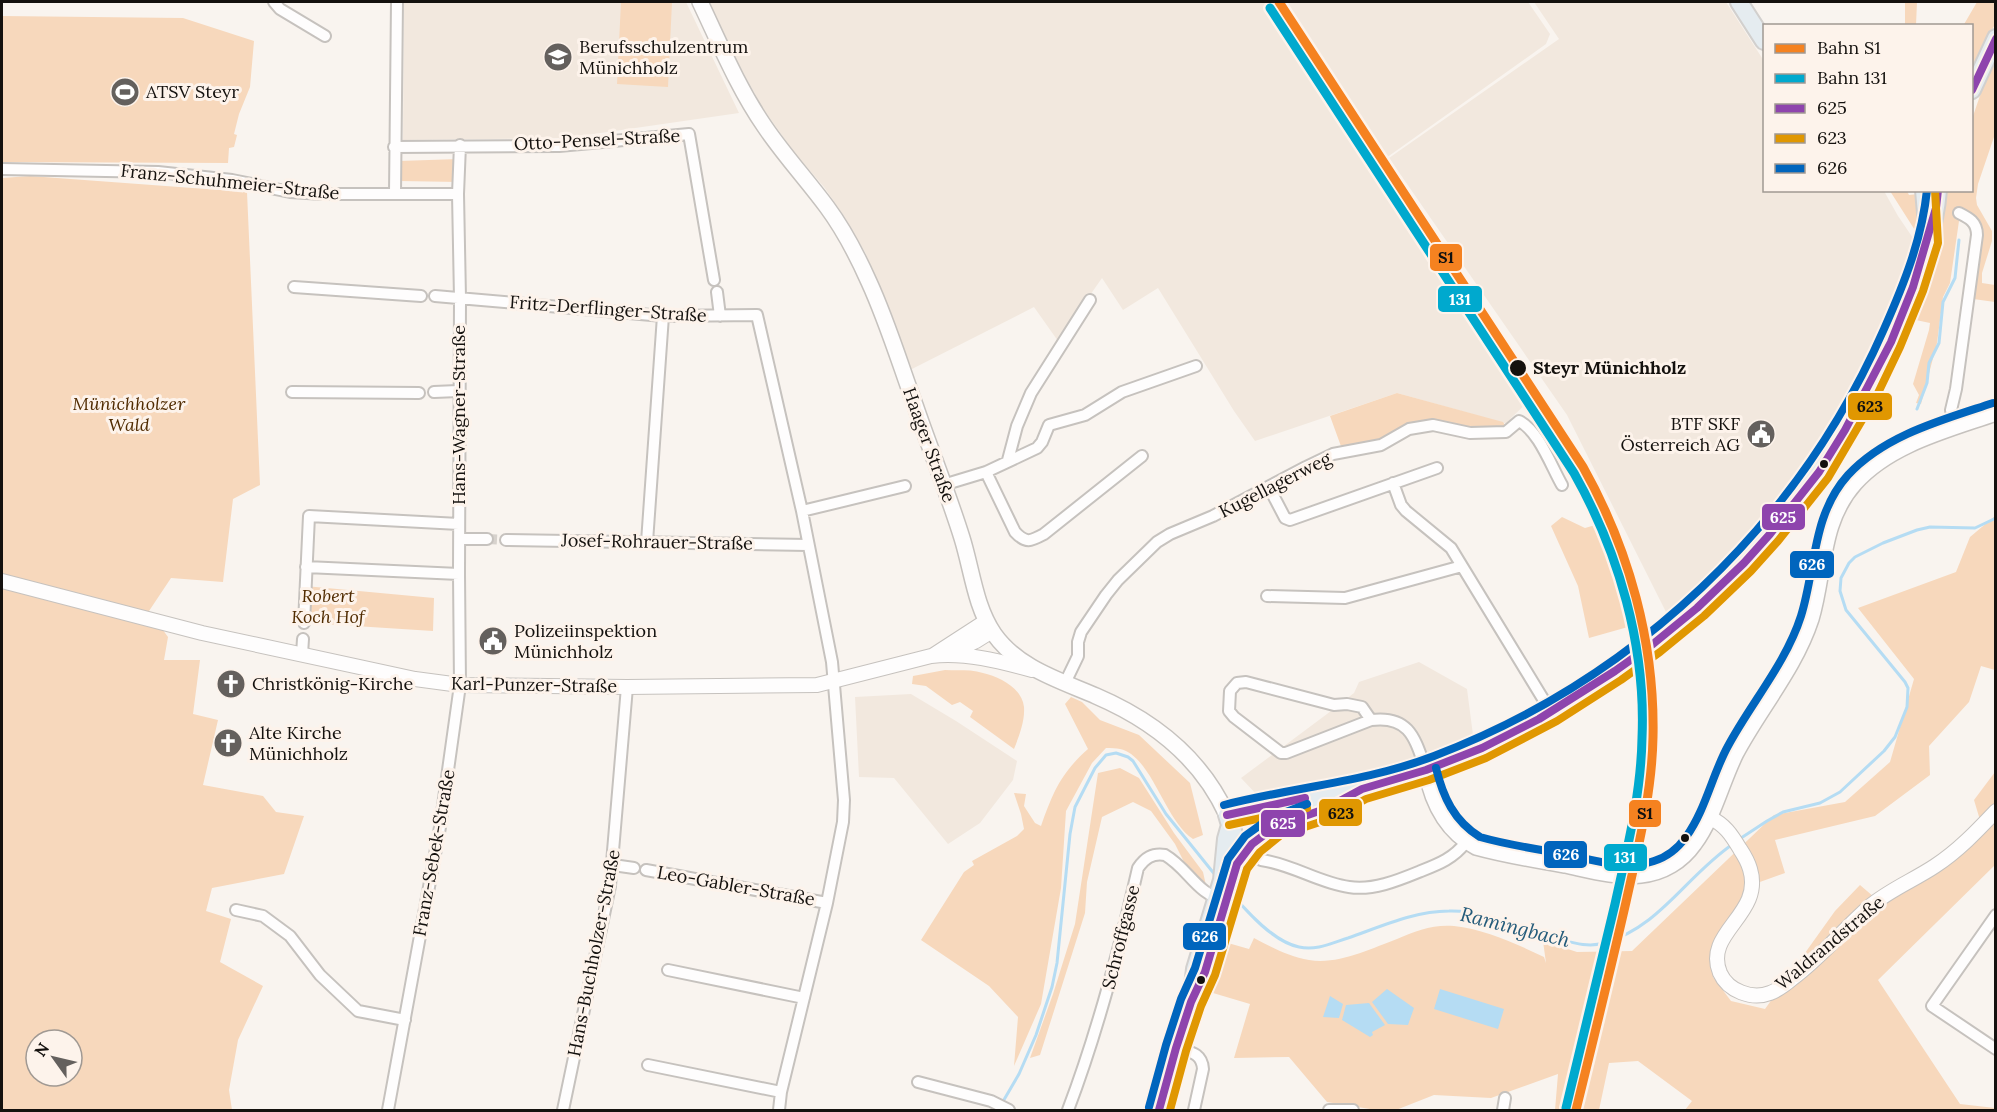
<svg xmlns="http://www.w3.org/2000/svg" width="1997" height="1112" viewBox="0 0 1997 1112" font-family="Lora,serif">
<style>
.built{fill:#f2e8de}
.green{fill:#f7d8bc;fill-rule:evenodd}
.water{fill:#b5dcf3}
.lines{fill:none;stroke-linecap:round;stroke-linejoin:round}
.stream{stroke:#b5dcf3;stroke-width:3}
.minor-tunnel{stroke:#d7d2cd;stroke-width:10;stroke-dasharray:10 5;stroke-linecap:butt}
.minor-casing{stroke:#c6c2be;stroke-width:14}
.tertiary-casing{stroke:#c6c2be;stroke-width:16}
.secondary-casing{stroke:#c6c2be;stroke-width:18}
.primary-casing{stroke:#d2d0ce;stroke-width:20}
.minor{stroke:#fefdfd;stroke-width:10}
.tertiary{stroke:#fefdfd;stroke-width:14}
.secondary{stroke:#fefdfd;stroke-width:15}
.primary{stroke:#e5ecf0;stroke-width:16}
.bus-1-casing{stroke:#fdf3eb;stroke-width:12}
.bus-2-casing{stroke:#fdf3eb;stroke-width:12}
.bus-3-casing{stroke:#fdf3eb;stroke-width:12}
.bus-1{stroke:#8e44ad;stroke-width:8}
.bus-2{stroke:#e09701;stroke-width:8}
.bus-3{stroke:#0065bd;stroke-width:8}
.rail-1-casing{stroke:#fdf3eb;stroke-width:14}
.rail-2-casing{stroke:#fdf3eb;stroke-width:14}
.rail-1{stroke:#f58220;stroke-width:9}
.rail-2{stroke:#00a9ce;stroke-width:9}
.stop-dot{fill:#14110e;stroke:#fdf3eb;stroke-width:2}
.labels{text-anchor:middle;stroke-width:6;stroke-linejoin:round;paint-order:stroke}
.poi-label{font-size:18px;fill:#14110e;stroke:#fdf3eb;text-anchor:start}
.street-label{font-size:18px;fill:#14110e;stroke:#fdf3eb}
.stop-label{font-size:18px;font-weight:bold;fill:#14110e;stroke:#fdf3eb;text-anchor:start}
.park-label{font-size:18px;font-style:italic;fill:#502b00;stroke:#fdf3eb}
.water-label{font-size:20px;font-style:italic;fill:#245b7a;stroke:#fdf3eb}
.line-badge{stroke:#fdf3eb;stroke-width:2}
.badge-label{font-size:16px;text-anchor:middle;font-weight:bold;fill:#fff}
.pale-badge-label{font-size:16px;text-anchor:middle;font-weight:bold;fill:#111}
</style>
<rect width="100%" height="100%" fill="#f9f4ef"/>
<path class="built" d="M404,2H686L739,113L566,138L403,140Z
M709,2H1273L1380,162L1435,255L1530,400L1511,418L1508,424L1397,393L1255,441L1234,411L1158,288L1123,310L1102,278L1058,341L1034,307L910,370L866,254L844,216L824,187L793,151L762,107L737,61Z
M1283,2H1528L1550,34L1546,44L1386,158Z
M1534,2H1726L1764,61V190L1884,191L1898,216L1915,241L1899,293L1877,343L1846,405L1827,438L1795,474L1743,546L1666,612L1567,415L1389,158L1559,39Z
M1419,662L1467,689L1473,735L1363,777L1259,797L1241,778L1327,714L1354,693L1359,682Z
M911,694L956,721L1017,761L1013,780L980,823L948,844L894,778L859,777L855,697Z"/>
<path class="green" d="M621,2H672L668,87L617,84Z
M1905,2H1917L1916,25H1905Z
M1977,2H1995V24L1972,71V26H1963Z
M2,16L183,18L254,41L250,87L239,114L234,134L237,135L234,147L229,148L228,163L2,162Z
M1995,59V134L1978,184L1976,198L1977,205L1992,231V241L1982,273V283L1995,285V302L1966,298L1975,236L1971,223L1959,221L1950,283L1943,297L1937,343L1921,404L1916,403L1919,395L1913,384L1929,330L1930,323L1911,319L1938,236L1943,191L1972,190V119L1985,81Z
M459,159V182L399,181V161Z
M30,176L247,192L260,485L233,499L223,582L171,578L149,611L168,637L164,660H200L193,714L218,720L203,785L263,796L276,812L304,816L284,874L212,888L206,911L231,919L220,962L263,986L238,1040L229,1090L232,1110H2V178ZM36,1040H72V1076H36Z
M1890,191H1907L1909,195L1918,194L1922,228L1918,235Z
M1397,393L1503,422L1505,425L1504,428L1488,430L1435,423L1383,440L1342,449L1330,416Z
M1995,516V670L1981,666L1969,702L1929,746L1930,775L1875,816L1775,840L1785,873L1746,887L1741,912L1717,938L1713,977L1731,1001L1765,1009L1835,911L1860,885L1881,903L1983,830L1974,800L1995,772V865L1878,980L1960,1104L1995,1108V1110H1685L1692,1101L1638,1061L1609,1063L1599,1110H1555L1558,1074L1491,1098L1434,1095L1396,1110H1376L1327,1102L1289,1057L1234,1058L1250,1004L1213,993L1228,943L1249,949L1254,938C1271,947 1289,957 1309,960C1338,965 1370,949 1397,939C1415,931 1434,924 1454,926C1484,929 1517,944 1544,957L1546,963L1543,941L1577,952L1632,951L1774,815L1845,802L1890,762L1914,679L1858,608L1956,572L1970,537Z
M1562,517L1585,528L1606,522L1635,625L1589,638L1578,586L1551,526Z
M305,586L434,598L433,631L308,623Z
M945,670C957,671 971,669 983,673C1000,677 1022,688 1024,707C1025,721 1019,736 1014,749L970,717L973,711L960,702L952,705L926,686L912,684L913,676Z
M1071,697L1082,702L1100,720L1139,735L1190,783L1203,835L1193,839C1164,820 1152,756 1120,749C1116,748 1111,748 1106,748L1092,763L1066,811L1061,888L1041,1004L1014,1066L1018,1017L989,986L921,940L964,872L974,865L972,861L1017,836L1024,829L1021,814L1014,793L1026,794L1024,806L1035,823L1041,826C1053,792 1061,773 1088,749L1065,704Z
M1120,768L1139,778L1174,833L1203,872L1207,890L1190,874L1175,844L1151,811L1133,802L1102,817L1087,882L1085,913L1040,1055L1030,1058L1053,994L1075,924L1098,773Z"/>
<path class="water" d="M1387,989L1414,1008L1408,1025L1388,1024L1372,1002Z
M1440,989L1504,1009L1498,1029L1434,1009Z
M1330,996L1343,1004L1339,1018L1323,1017Z
M1369,1003L1385,1025L1372,1032L1373,1035L1370,1037L1342,1020L1346,1005Z"/>
<g class="lines">
<path class="stream" d="M1917,409L1927,383L1929,363L1939,343L1943,302L1955,278L1959,240
M1869,458C1874,448 1887,446 1893,437L1902,435
M1834,503L1837,493L1842,488
M1757,704C1777,672 1798,640 1807,603C1814,577 1813,555 1822,530
M1738,840L1767,821L1783,812L1820,803L1840,792L1884,751L1895,737L1907,707L1908,688L1905,682L1846,610L1840,591L1841,578L1849,563L1855,557L1883,543L1917,530L1930,527L1975,528L1996,518
M1232,894C1248,913 1274,942 1299,947C1316,951 1332,943 1348,938C1380,927 1414,911 1449,911C1485,910 1520,928 1555,938C1571,942 1587,948 1604,943C1660,927 1686,876 1733,844
M998,1110L1019,1074L1036,1035L1052,987L1057,963L1070,834L1075,807L1095,768L1106,755L1116,753L1128,757L1133,761L1166,814L1216,876"/>
<path class="minor-tunnel" d="M487,539L506,540"/>
<g class="minor-casing">
<path id="minor" d="M274,2L280,9L325,36
M394,147L559,146L689,134L714,280
M2,169L158,172L232,180L290,192L323,194H458
M395,193L397,2
M294,287L421,296
M717,292L720,316
M435,296L663,316L757,315L802,511L832,662L844,800L843,822L827,903L781,1092L779,1110
M292,392L419,393
M434,392L458,391
M1955,428L1951,410L1956,389L1977,235C1977,222 1969,218 1959,213
M1008,460L1017,426L1031,393L1090,300
M986,472L1015,532C1026,544 1031,541 1044,534L1142,456
M1393,483L1401,505L1406,511L1451,548L1551,712
M943,485L986,472L1037,448L1042,442L1049,425L1085,415L1122,392L1196,366
M1273,495L1285,518L1290,520L1437,468
M802,511L905,486
M459,539H487
M506,540L808,545
M647,542L663,316
M306,567L459,574
M1267,596L1345,598L1462,566
M304,623L309,516L459,524
M302,654L303,639
M1065,683L1078,656V642L1081,632L1106,595L1118,580L1157,542L1170,534L1213,516L1306,467L1333,454L1381,445L1409,429L1433,425L1470,433L1506,432L1519,421C1539,431 1551,466 1562,485
M1371,720L1362,707L1347,704L1334,705L1246,682L1237,683L1230,691L1229,711L1234,717L1281,753H1286L1371,720C1410,715 1415,739 1426,770
M1261,860C1292,864 1319,883 1349,887C1373,891 1399,880 1421,871C1439,864 1454,858 1466,842
M613,865L634,868
M646,870L827,903
M236,910L263,916L290,936L320,975L358,1011L405,1020
M1996,915L1932,1006L1996,1049
M668,970L804,998
M1176,1048C1189,1052 1202,1052 1203,1069L1194,1110
M648,1065L781,1092
M918,1082L991,1101L1009,1110
M388,1110L440,827L460,685L459,574L460,298L458,194L460,145
M563,1110L610,886L627,687
M1068,1110C1098,1031 1119,951 1138,868C1145,858 1152,853 1165,855C1189,869 1196,894 1226,901
M1329,1110H1353
M1503,1110L1505,1098"/>
</g>
<g class="tertiary-casing">
<path id="tertiary" d="M2,581L202,633L415,679L460,685L627,687L817,685L931,656C965,652 999,661 1032,670
M947,654L976,641L992,631
M932,656L986,621
M1709,817C1725,825 1731,834 1740,849C1744,855 1748,862 1750,869C1764,915 1703,932 1720,973C1728,991 1752,1000 1770,993C1778,990 1786,984 1793,978C1821,957 1843,930 1869,907C1889,890 1914,880 1935,866C1958,851 1977,831 1996,811"/>
</g>
<g class="secondary-casing">
<path id="secondary" d="M700,2C720,44 738,88 765,127C784,155 807,180 827,207C844,230 857,255 869,282C887,321 900,364 915,405C930,449 948,493 962,538C972,570 975,606 994,634C1018,668 1059,680 1096,696C1152,720 1201,758 1227,815
M1426,770C1432,802 1446,831 1476,847C1505,855 1535,860 1565,865C1589,870 1616,878 1641,875C1663,873 1682,861 1694,844C1714,817 1721,783 1736,753C1760,708 1795,668 1811,619C1825,572 1820,522 1855,483C1890,444 1947,430 1996,413"/>
</g>
<g class="primary-casing">
<path id="primary" d="M1739,2L1764,41
M1972,90L1996,38
M1924,190L1927,225
M1237,864L1252,844L1276,826L1325,809L1351,795
M1229,891C1236,867 1243,848 1230,825
M1191,1002L1195,969L1222,880L1226,839L1230,825L1227,815C1258,807 1290,800 1322,795C1335,792 1349,792 1362,789C1403,781 1444,764 1482,748C1523,730 1561,708 1597,683C1735,593 1843,466 1903,312C1918,274 1935,232 1938,190
M1159,1110L1176,1048L1196,992"/>
</g>
<use href="#minor" class="minor"/>
<use href="#tertiary" class="tertiary"/>
<use href="#secondary" class="secondary"/>
<use href="#primary" class="primary"/>
<g class="bus-1-casing">
<path id="bus-1" d="M1972,90L1996,39
M1227,815L1305,798
M1159,1110L1176,1048L1191,1002L1205,972L1237,864L1252,844L1276,826L1325,809L1362,789L1426,770L1482,748L1539,719L1615,671L1653,644L1697,608L1744,563L1770,534L1819,472L1845,430L1891,342L1913,287L1936,208L1938,190"/>
</g>
<g class="bus-2-casing">
<path id="bus-2" d="M1229,825L1307,808
M1170,1110L1186,1051L1201,1006L1215,975L1247,869L1260,852L1281,835L1329,819L1366,799L1429,780L1486,758L1557,721L1621,680L1660,652L1704,616L1751,571L1778,541L1828,478L1878,393L1900,347L1923,291L1938,243L1935,190"/>
</g>
<g class="bus-3-casing">
<path id="bus-3" d="M1436,768C1443,797 1454,821 1480,837C1508,845 1536,849 1565,854C1594,860 1625,871 1654,861C1667,857 1678,848 1686,837C1706,809 1712,775 1728,746C1751,703 1786,663 1801,616C1816,568 1812,515 1848,475C1885,435 1942,420 1993,403
M1224,805C1294,787 1367,782 1434,756C1634,680 1798,525 1884,329C1904,284 1922,239 1927,190
M1149,1107L1166,1045L1181,999L1195,968L1228,859L1245,836L1270,818L1307,804"/>
</g>
<use href="#bus-1" class="bus-1"/>
<use href="#bus-2" class="bus-2"/>
<use href="#bus-3" class="bus-3"/>
<g class="rail-1-casing">
<path id="rail-1" d="M1279,2L1583,467C1629,549 1655,643 1653,737C1652,793 1638,848 1626,902C1610,972 1593,1041 1576,1110"/>
</g>
<g class="rail-2-casing">
<path id="rail-2" d="M1270,8L1574,473C1619,553 1646,646 1642,738C1641,795 1627,849 1615,904C1599,972 1582,1040 1566,1108"/>
</g>
<use href="#rail-1" class="rail-1"/>
<use href="#rail-2" class="rail-2"/>
</g>
<defs>
<g id="school-disc" transform="scale(1.5)"><circle r="9.5" fill="#64605d" stroke="#fdf3eb"/><path d="M0-5L7-2L0 1L-7-2ZM-4 1L0 2.5L4 1V4Q0 6-4 4Z" fill="#fff"/></g>
<g id="stadium-disc" transform="scale(1.5)"><circle r="9.5" fill="#64605d" stroke="#fdf3eb"/><path d="M0-5a6.5 5 0 1 0 0 10a6.5 5 0 1 0 0-10ZM-3.5-1.8h7v3.6h-7Z" fill="#fff"/></g>
<g id="civic-disc" transform="scale(1.5)"><circle r="9.5" fill="#64605d" stroke="#fdf3eb"/><path d="M-.6-6.5H3V-4.5H.6V-3L4-1V1h2V6H-6V1h2V-1L-.6-3ZM-1.2 2.5V6h2.4V2.5Z" fill="#fff"/></g>
<g id="church-disc" transform="scale(1.5)"><circle r="9.5" fill="#64605d" stroke="#fdf3eb"/><path d="M-1.2-6h2.4v3.5h3.3v2.4h-3.3V6h-2.4V-.1h-3.3v-2.4h3.3Z" fill="#fff"/></g>
</defs>
<g fill-rule="evenodd">
<use href="#school-disc" x="558" y="57"/>
<use href="#stadium-disc" x="125" y="92"/>
<use href="#civic-disc" x="1761" y="434"/>
<use href="#civic-disc" x="493" y="641"/>
<use href="#church-disc" x="231" y="684"/>
<use href="#church-disc" x="228" y="743"/>
</g>
<g class="stop-dot">
<circle cx="1518" cy="368" r="9"/>
<circle cx="1824" cy="464" r="5"/>
<circle cx="1685" cy="838" r="5"/>
<circle cx="1201" cy="980" r="5"/>
</g>
<g class="labels">
<g class="poi-label">
<text x="579" y="53">Berufsschulzentrum<tspan x="579" dy="21">Münichholz</tspan></text>
<text x="146" y="98">ATSV Steyr</text>
<text x="1740" y="430" text-anchor="end">BTF SKF<tspan x="1740" dy="21">Österreich AG</tspan></text>
<text x="514" y="637">Polizeiinspektion<tspan x="514" dy="21">Münichholz</tspan></text>
<text x="252" y="690">Christkönig-Kirche</text>
<text x="249" y="739">Alte Kirche<tspan x="249" dy="21">Münichholz</tspan></text>
</g>
<g class="street-label">
<text transform="translate(597 140) rotate(-3)" y="6">Otto-Pensel-Straße</text>
<text transform="translate(230 182) rotate(6)" y="6">Franz-Schuhmeier-Straße</text>
<text transform="translate(608 309) rotate(4)" y="6">Fritz-Derflinger-Straße</text>
<text transform="translate(459 415) rotate(-90)" y="6">Hans-Wagner-Straße</text>
<text transform="translate(929 445) rotate(70)" y="6">Haager Straße</text>
<text transform="translate(1275 485) rotate(-27)" y="6">Kugellagerweg</text>
<text transform="translate(657 542) rotate(1)" y="6">Josef-Rohrauer-Straße</text>
<text transform="translate(534 685) rotate(1)" y="6">Karl-Punzer-Straße</text>
<text transform="translate(434 853) rotate(-80)" y="6">Franz-Sebek-Straße</text>
<text transform="translate(736 886) rotate(10)" y="6">Leo-Gabler-Straße</text>
<text transform="translate(1121 937) rotate(-76)" y="6">Schroffgasse</text>
<text transform="translate(1830 943) rotate(-40)" y="6">Waldrandstraße</text>
<text transform="translate(594 953) rotate(-79)" y="6">Hans-Buchholzer-Straße</text>
</g>
<g class="stop-label">
<text x="1533" y="374">Steyr Münichholz</text>
</g>
<g class="park-label">
<text x="129" y="410">Münichholzer<tspan x="129" dy="21">Wald</tspan></text>
<text x="328" y="602">Robert<tspan x="328" dy="21">Koch Hof</tspan></text>
</g>
<g class="water-label">
<text transform="translate(1515 927) rotate(14)" y="7">Ramingbach</text>
</g>
</g>
<g class="line-badge">
<rect x="1429" y="243" width="34" height="29" rx="6" fill="#f58220"/>
<rect x="1437" y="285" width="46" height="28" rx="6" fill="#00a9ce"/>
<rect x="1847" y="392" width="46" height="29" rx="6" fill="#e09701"/>
<rect x="1761" y="503" width="45" height="28" rx="6" fill="#8e44ad"/>
<rect x="1789" y="550" width="46" height="29" rx="6" fill="#0065bd"/>
<rect x="1318" y="798" width="45" height="29" rx="6" fill="#e09701"/>
<rect x="1628" y="799" width="34" height="29" rx="6" fill="#f58220"/>
<rect x="1260" y="809" width="46" height="29" rx="6" fill="#8e44ad"/>
<rect x="1543" y="840" width="45" height="29" rx="6" fill="#0065bd"/>
<rect x="1603" y="843" width="45" height="29" rx="6" fill="#00a9ce"/>
<rect x="1182" y="922" width="45" height="29" rx="6" fill="#0065bd"/>
</g>
<g class="badge-label">
<text x="1460" y="305">131</text>
<text x="1783" y="523">625</text>
<text x="1812" y="570">626</text>
<text x="1283" y="829">625</text>
<text x="1566" y="860">626</text>
<text x="1625" y="863">131</text>
<text x="1205" y="942">626</text>
</g>
<g class="pale-badge-label">
<text x="1446" y="263">S1</text>
<text x="1870" y="412">623</text>
<text x="1341" y="819">623</text>
<text x="1645" y="819">S1</text>
</g>
<rect width="1997" height="1112" fill="none" stroke="#14110e" stroke-width="6"/>
<rect x="1763" y="24" width="210" height="168" fill="#fdf3eb" stroke="#a09993" stroke-width="1.5"/>
<rect x="1775" y="44" width="30" height="9" fill="#f58220" stroke="#a09993" stroke-width="1.5"/>
<text x="1817" y="54" font-size="18" fill="#14110e">Bahn S1</text>
<rect x="1775" y="74" width="30" height="9" fill="#00a9ce" stroke="#a09993" stroke-width="1.5"/>
<text x="1817" y="84" font-size="18" fill="#14110e">Bahn 131</text>
<rect x="1775" y="104" width="30" height="9" fill="#8e44ad" stroke="#a09993" stroke-width="1.5"/>
<text x="1817" y="114" font-size="18" fill="#14110e">625</text>
<rect x="1775" y="134" width="30" height="9" fill="#e09701" stroke="#a09993" stroke-width="1.5"/>
<text x="1817" y="144" font-size="18" fill="#14110e">623</text>
<rect x="1775" y="164" width="30" height="9" fill="#0065bd" stroke="#a09993" stroke-width="1.5"/>
<text x="1817" y="174" font-size="18" fill="#14110e">626</text>
<g transform="translate(54 1058) rotate(304)"><circle r="28" fill="#fdf3eb" stroke="#a09993" stroke-width="1.5"/>
<path d="M0-4.5L10 22L0 15L-10 22Z" fill="#64605d"/>
<text y="-9" font-size="16" font-weight="bold" text-anchor="middle" fill="#14110e">N</text>
</g>
</svg>
